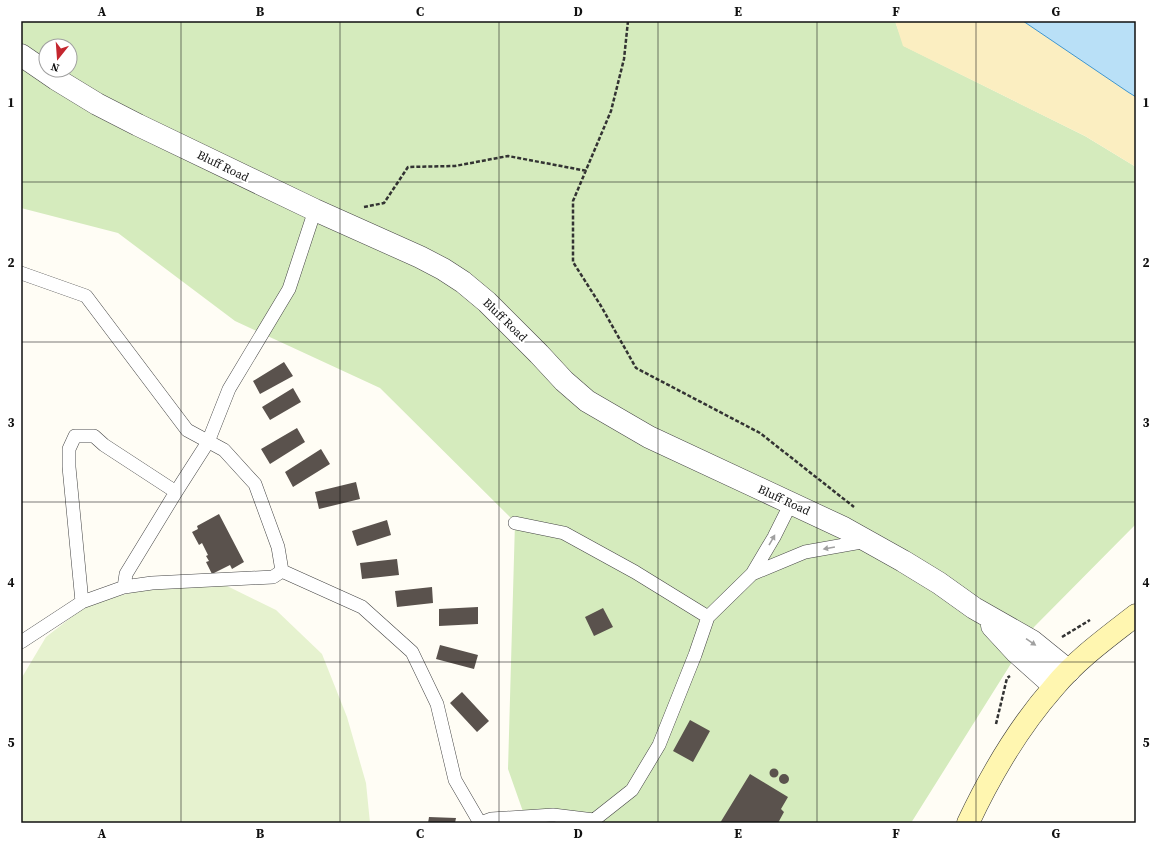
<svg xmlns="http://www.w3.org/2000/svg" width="1157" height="844" viewBox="0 0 1157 844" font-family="'Source Serif 4',serif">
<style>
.green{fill:#d5ebbd;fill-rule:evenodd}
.sand{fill:#fbeec1}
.pitch{fill:#e6f2cf}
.water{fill:#b9e0f7;stroke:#3f96cf}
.building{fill:#5a524d}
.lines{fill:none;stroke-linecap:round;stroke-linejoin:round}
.lane-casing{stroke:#444;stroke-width:14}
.street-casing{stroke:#444;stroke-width:23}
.secondary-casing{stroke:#333;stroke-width:23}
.path{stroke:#333;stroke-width:2.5;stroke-dasharray:4 2;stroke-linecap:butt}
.lane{stroke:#fff;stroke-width:13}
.street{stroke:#fff;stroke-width:22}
.secondary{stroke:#fff6b0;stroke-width:22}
.oneway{fill:#a0a0a0}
.grid{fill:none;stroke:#111;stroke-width:1;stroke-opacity:0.55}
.labels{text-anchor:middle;stroke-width:4;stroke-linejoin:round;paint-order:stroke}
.street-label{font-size:12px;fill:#111;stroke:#fff}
.neatline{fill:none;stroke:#111;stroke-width:1.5}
.grid-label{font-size:13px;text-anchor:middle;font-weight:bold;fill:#111}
</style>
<rect width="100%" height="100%" fill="#fffdf5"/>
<path class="green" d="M21,21H895L904,46L1085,136L1136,167V524L1034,627L911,823H527L508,769L515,522L380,388L235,321L118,233L21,208ZM46,46H70V70H46Z"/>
<path class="sand" d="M895,21H1023L1136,97V167L1085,136L903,46Z"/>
<path class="pitch" d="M225,585L276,610L322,654L347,717L366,783L370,823H21V679L46,637L87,605L144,589Z"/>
<path class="water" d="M1023,21H1136V97L1128,92Z"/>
<path class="building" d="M284,362L293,376L260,394L253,381Z
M293,388L301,402L270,420L262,407Z
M297,428L305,442L270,464L261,449Z
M321,449L330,464L293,487L285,472Z
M356,482L360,499L319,509L315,492Z
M219,514L244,562L232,569L230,565L212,574L206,562L209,561L206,556L208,555L202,543L199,545L192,532L198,529L197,526Z
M387,520L391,535L357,546L352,531Z
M397,559L399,575L362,579L360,563Z
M432,587L433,603L397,607L395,591Z
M478,607V624L439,626V609Z
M603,608L613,627L594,636L585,617Z
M440,645L478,655L474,669L436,659Z
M462,692L489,721L477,732L450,703Z
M690,720L710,731L693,762L673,751Z
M769.5 773a4.5 4.5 0 1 1 9 0a4.5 4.5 0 1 1-9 0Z
M750,774L788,797L781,809L784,812L778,823H720Z
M779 779a5 5 0 1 1 10 0a5 5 0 1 1-10 0Z
M429,817L456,818L455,823H428Z"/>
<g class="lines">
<g class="lane-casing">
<path id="lane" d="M21,273L86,296L187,430L224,450L255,484L278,547L282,571
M515,523L564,533L635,572L708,617
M282,571L362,607L412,652L437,704L455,780L480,823
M752,574L805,552L867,541
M124,587L126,574L176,492L208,442L229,389L289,289L315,210
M82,602L69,467V449L75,436H94L104,445L176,492
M21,642L82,602L124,587L152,583L273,577L282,571
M480,823L491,819L553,815L594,820L632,790L659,745L695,655L708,617L752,574L774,537L791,503"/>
</g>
<g class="street-casing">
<path id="street" d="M21,55L56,79L97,104L138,125L315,210L420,257L443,269L463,282L487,302L539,354L564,381L587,401L649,437L844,528L903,561L939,583L974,608L1032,641L1069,671
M992,626L1016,652L1054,686"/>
</g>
<g class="secondary-casing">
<path id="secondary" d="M968,823C991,774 1018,728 1054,687C1077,659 1108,637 1136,615"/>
</g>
<path class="path" d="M628,21L624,59L611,111L573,201V262L601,306L636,368L760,433L854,507
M364,207L384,203L408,167L455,166L508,156L587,171
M1062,637L1090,620
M996,724L1007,678L1010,676"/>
<use href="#lane" class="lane"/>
<use href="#street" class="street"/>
<use href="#secondary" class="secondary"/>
</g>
<defs><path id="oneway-solid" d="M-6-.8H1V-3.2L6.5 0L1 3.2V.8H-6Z"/></defs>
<g class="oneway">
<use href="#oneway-solid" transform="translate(772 540) rotate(-60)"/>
<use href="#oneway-solid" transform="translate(829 548) rotate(170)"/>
<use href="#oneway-solid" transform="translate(1031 642) rotate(34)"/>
</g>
<path class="grid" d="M181,21V823M340,21V823M499,21V823M658,21V823M817,21V823M976,21V823M21,182H1136M21,342H1136M21,502H1136M21,662H1136"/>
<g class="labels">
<g class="street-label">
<text transform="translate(223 166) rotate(26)" y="4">Bluff Road</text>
<text transform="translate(505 320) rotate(44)" y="4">Bluff Road</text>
<text transform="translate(784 500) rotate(25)" y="4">Bluff Road</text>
</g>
</g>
<rect width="1157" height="844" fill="none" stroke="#ffffff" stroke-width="44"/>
<g transform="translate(58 58) rotate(197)"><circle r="19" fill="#ffffff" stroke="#a0a0a0"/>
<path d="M0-3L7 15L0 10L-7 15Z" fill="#c4262e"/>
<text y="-6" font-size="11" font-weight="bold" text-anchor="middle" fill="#111111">N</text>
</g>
<rect x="22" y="22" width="1113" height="800" class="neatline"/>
<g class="grid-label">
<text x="102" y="16">A</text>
<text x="260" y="16">B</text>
<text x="420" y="16">C</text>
<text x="578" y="16">D</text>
<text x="738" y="16">E</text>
<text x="896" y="16">F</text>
<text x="1056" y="16">G</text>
<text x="11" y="107">1</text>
<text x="1146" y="107">1</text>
<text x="11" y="267">2</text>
<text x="1146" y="267">2</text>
<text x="11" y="427">3</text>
<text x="1146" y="427">3</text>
<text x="11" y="587">4</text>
<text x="1146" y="587">4</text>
<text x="11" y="747">5</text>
<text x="1146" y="747">5</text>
<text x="102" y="838">A</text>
<text x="260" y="838">B</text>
<text x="420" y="838">C</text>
<text x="578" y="838">D</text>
<text x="738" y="838">E</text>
<text x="896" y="838">F</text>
<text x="1056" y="838">G</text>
</g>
</svg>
